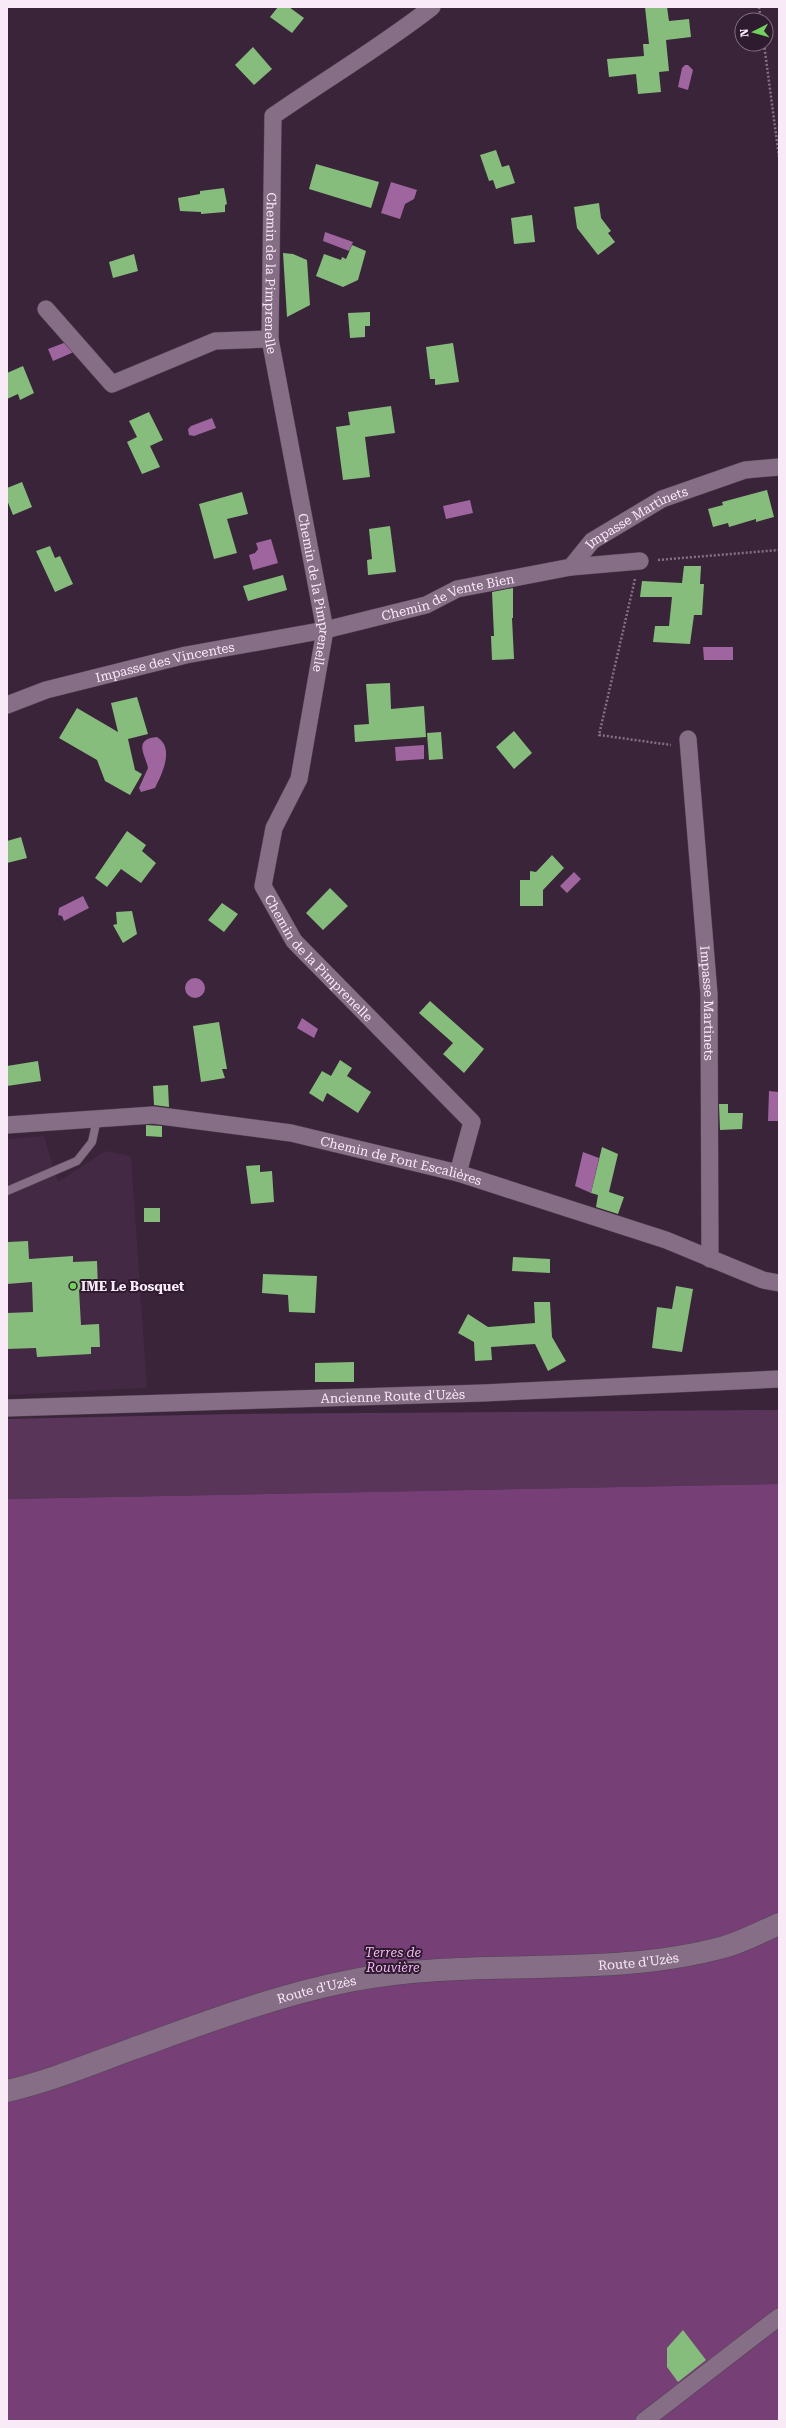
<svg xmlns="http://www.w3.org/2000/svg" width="786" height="2428" viewBox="0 0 786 2428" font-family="'Roboto Serif',serif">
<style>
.built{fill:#432944}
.green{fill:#593659}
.forest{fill:#764077}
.water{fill:#9e659e}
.building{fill:#87bd7c}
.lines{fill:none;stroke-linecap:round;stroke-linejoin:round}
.service-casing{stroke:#544254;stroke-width:9}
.minor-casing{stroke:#544254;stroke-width:18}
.secondary-casing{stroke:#544254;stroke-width:23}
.path{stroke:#847284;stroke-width:2.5;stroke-dasharray:2 2;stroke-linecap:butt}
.service{stroke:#866e86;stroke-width:8}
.minor{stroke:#866e86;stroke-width:17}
.secondary{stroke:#866e86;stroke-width:22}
.poi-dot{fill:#73d25d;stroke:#2f1b2f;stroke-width:1.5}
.labels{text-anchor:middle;stroke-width:4;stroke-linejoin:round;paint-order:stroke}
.street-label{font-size:13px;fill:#f8eaf7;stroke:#2f1b2f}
.poi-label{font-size:13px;font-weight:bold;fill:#f8eaf7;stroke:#2f1b2f;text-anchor:start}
.park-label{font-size:13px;font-style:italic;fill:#f6b7f6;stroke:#2f1b2f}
</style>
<rect width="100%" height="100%" fill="#392439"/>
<path class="built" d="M44,1136L58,1182L105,1151L131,1156L147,1388L7,1395V1139Z"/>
<path class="green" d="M779,1410V1484L7,1499V1419L235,1414Z"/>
<path class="forest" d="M779,1484V2421H7V1499Z"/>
<path class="water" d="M685,65H688L693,70L688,90L678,87L682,68Z
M391,182L417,190L414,199L405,204L400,219L381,213Z
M325,232L353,242L349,251L323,241Z
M69,341L74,352L53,361L48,349Z
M212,418L216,428L194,436L189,435L188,429L191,426Z
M470,500L473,513L446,519L443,506Z
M271,539L278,563L253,570L249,555L255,553L258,549L256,543Z
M703,647H733V660H704Z
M157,737C175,748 162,774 155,788L141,792L139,788L148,768C146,756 132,739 157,737Z
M424,745V759L396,761L395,747Z
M574,872L581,879L567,893L560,886Z
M83,896L89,908L64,921L62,916L58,915L59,908Z
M185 988a10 10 0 1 1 20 0a10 10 0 1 1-20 0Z
M302,1018L318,1029L314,1038L297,1028Z
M769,1091L779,1092V1121H768Z
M583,1152L599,1158L591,1193L575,1186Z"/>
<path class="building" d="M278,7H289L304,18L292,33L270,17Z
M645,7H667L669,21L689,19L691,37L666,40L669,71L659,72L661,92L638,94L636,74L609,77L607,59L644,56L643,44H649Z
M253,47L272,69L254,85L235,65Z
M496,150L502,167L509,165L515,183L496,189L493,180L489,181L480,155Z
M316,164L379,182L371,208L309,189Z
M224,188L227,204L225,205V212L201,214V212L180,211L178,198L200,194V191Z
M599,203L601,218L611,231L608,233L615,242L598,255L577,228L574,207Z
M532,215L535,242L514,244L511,218Z
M352,245L366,251L358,280L343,287L316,276L324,254L341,260L342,257L346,259Z
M283,253L293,254L307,260L310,305L287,317Z
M134,254L138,271L113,278L109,262Z
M370,312V326H365V337L350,338L348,313Z
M453,343L459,382L435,385V379H430L426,347Z
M23,366L34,393L20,400L18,394L7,399V373Z
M391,406L395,433L365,437L370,477L343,480L336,427L350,425L348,412Z
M149,412L163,440L150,446L160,467L142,474L127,442L137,437L129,421Z
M22,482L32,507L13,515L7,500V488Z
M767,490L774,517L756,522V519L729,527L728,523L713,527L708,509L723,505L722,502Z
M242,492L248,514L227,519L237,553L214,559L199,504Z
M390,526L396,572L368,575L367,560L372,559L369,529Z
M50,546L55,558L60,556L73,584L55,592L36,551Z
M684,566H701L700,584H704L702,615H694L690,644L653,642L655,626H669L672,597H640L642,581L682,583Z
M283,575L287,590L248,601L243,586Z
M513,588V618H512L514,659L492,660L491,636H494L492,592Z
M390,683L391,709L424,706L426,737L355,742L354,725L369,724L366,684Z
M137,697L148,734L128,739L135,770L142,774L130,795L105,781L97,760L59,738L77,708L118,732L111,703Z
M514,731L532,753L514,769L496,747Z
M441,732L443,759L429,760L427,733Z
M127,831L146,845L142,851L156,863L141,883L121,869L107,887L95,878Z
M21,837L27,858L7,863V841Z
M552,855L564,868L543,890V906H520V880H530V871L536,872Z
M330,888L348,906L323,930L306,913Z
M222,903L238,914L224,932L208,920Z
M132,911L137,934L123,943L113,925L117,924L116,912Z
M430,1001L484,1049L464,1073L443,1054L453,1043L419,1013Z
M219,1022L227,1069H222L225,1078L201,1082L193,1026Z
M340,1060L352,1068L347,1076L371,1092L358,1113L327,1093L323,1102L309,1093L322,1071L331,1076Z
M38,1061L41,1081L7,1086V1066Z
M168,1085L169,1107L154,1105L153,1086Z
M719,1104H728V1113H743L742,1129L720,1130Z
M146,1125L162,1126V1137L146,1136Z
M602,1147L618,1154L609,1192L624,1197L618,1214L596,1207L598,1195L591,1193Z
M260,1165V1172L272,1171L274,1202L251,1204L246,1166Z
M144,1208H160V1222H144Z
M28,1241L29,1259L73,1256V1262L97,1261L98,1289L79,1290L81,1325L99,1324L100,1347H91V1354L37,1357L36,1348L7,1349V1313L33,1312L32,1282L7,1284L8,1242Z
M513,1257L550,1259V1273L512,1271Z
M263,1274L317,1276L315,1313L289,1312L288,1295L262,1293Z
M676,1286L693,1289L682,1352L652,1348L657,1307L672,1309Z
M534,1302H550L552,1337L566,1361L548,1371L535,1344L491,1347L492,1360L475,1361L474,1342L458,1333L468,1314L488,1327L535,1323Z
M354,1362V1382H315V1363Z
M683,2330L706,2360L678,2382L667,2367V2348Z"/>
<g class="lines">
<g class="service-casing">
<path id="service" d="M7,1191L77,1161L92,1142L97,1119"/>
</g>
<g class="minor-casing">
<g id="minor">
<path id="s1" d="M432,7C381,47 326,79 273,116L270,339L325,630L299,779L274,828L263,886L294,941L472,1122L458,1173"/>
<path d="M46,309L112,384L215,341L270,339"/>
<path id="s2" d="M571,567L592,541L662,499L745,470L779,467"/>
<path id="s3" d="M7,705L46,690L186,655L325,630L426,605L457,589L571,567L640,561"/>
<path id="s4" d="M688,739L709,994L710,1259"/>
<path id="s5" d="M7,1125L153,1115L291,1133L458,1173L666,1240L763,1280L779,1283"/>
<path id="s6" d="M7,1408L483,1393L779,1379"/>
<path d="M644,2421L779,2317"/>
</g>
</g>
<g class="secondary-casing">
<g id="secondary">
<path id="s7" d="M7,2091C50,2081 91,2064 132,2049C204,2023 274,1996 349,1981C472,1956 602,1980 724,1947C742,1942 761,1932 779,1924"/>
</g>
</g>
<path class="path" d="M759,7L761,20
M764,44L779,157
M658,560L779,550
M635,579L599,735L671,745"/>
<use href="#service" class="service"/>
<use href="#minor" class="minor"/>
<use href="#secondary" class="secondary"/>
</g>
<circle class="poi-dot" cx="73" cy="1286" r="4"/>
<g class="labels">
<g class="street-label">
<text dy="5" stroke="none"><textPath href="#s1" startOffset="350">Chemin de la Pimprenelle</textPath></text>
<text dy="5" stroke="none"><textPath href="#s2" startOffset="84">Impasse Martinets</textPath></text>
<text dy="5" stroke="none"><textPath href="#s1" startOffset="674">Chemin de la Pimprenelle</textPath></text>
<text dy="5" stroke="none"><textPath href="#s3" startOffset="455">Chemin de Vente Bien</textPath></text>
<text dy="5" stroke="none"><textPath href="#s3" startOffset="164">Impasse des Vincentes</textPath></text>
<text dy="5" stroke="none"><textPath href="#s1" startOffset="1069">Chemin de la Pimprenelle</textPath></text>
<text dy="5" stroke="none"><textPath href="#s4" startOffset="265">Impasse Martinets</textPath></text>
<text dy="5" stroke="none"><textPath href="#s5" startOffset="399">Chemin de Font Escalières</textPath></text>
<text dy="5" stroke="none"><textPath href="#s6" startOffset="386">Ancienne Route d'Uzès</textPath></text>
<text dy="5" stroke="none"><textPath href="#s7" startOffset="650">Route d'Uzès</textPath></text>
<text dy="5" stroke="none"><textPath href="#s7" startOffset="326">Route d'Uzès</textPath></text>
</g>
<g class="poi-label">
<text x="81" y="1291">IME Le Bosquet</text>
</g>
<g class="park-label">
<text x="393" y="1957">Terres de<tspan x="393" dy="15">Rouvière</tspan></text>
</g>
</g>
<rect width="786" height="2428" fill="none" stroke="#f8eaf7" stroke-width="16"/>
<g transform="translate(754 32) rotate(264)"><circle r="19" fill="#2f1b2f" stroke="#7f6e7f"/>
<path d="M0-3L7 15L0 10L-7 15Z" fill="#73d25d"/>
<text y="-6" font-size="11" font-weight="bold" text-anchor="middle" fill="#f8eaf7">N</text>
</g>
</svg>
